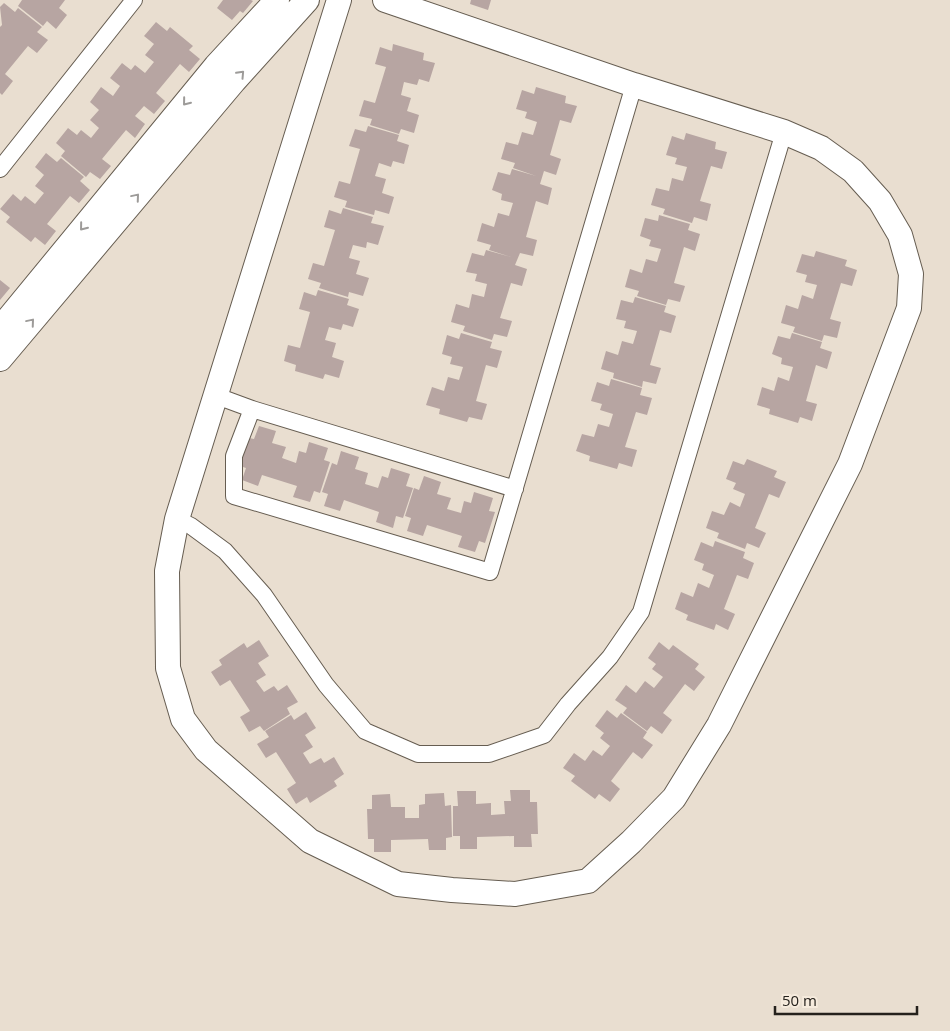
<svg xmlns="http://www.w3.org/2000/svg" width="950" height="1031" viewBox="0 0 950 1031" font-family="'Open Sans',sans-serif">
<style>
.building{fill:#b7a5a2}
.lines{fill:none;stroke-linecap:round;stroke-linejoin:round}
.street-casing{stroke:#665d51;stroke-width:18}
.secondary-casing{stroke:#665d51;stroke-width:26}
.street{stroke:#fff;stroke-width:16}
.secondary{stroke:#fff;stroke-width:24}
.oneway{stroke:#9d9b99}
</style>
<rect width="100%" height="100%" fill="#e9ded0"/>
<path class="building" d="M22,0H65L59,8L67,15L56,29L47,21L43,26L18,6Z
M223,0H251L253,1L243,13L240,11L232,20L217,8Z
M471,0H491L488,10L470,4Z
M4,3L15,12L18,8L42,27L37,32L48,40L37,53L28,46L5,74L13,81L2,95L0,93V27L2,25L0,7Z
M156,22L167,31L170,27L193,46L189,50L200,59L189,72L180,64L156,93L165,101L154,114L144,106L135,116L145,124L135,138L126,130L102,159L111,166L100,179L90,172L86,177L61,156L65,151L56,143L68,128L77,135L81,130L91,138L99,128L90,120L99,110L90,102L101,87L113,96L120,86L110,78L122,63L131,70L135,65L145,73L154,62L145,55L154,44L144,36Z
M393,44L424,53L423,60L435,63L429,82L419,79L417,85L404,82L401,95L411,98L407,111L419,115L414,133L401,129L399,134L370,125L372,119L359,116L364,100L375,103L386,67L375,64L380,47L392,51Z
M536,87L566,96L565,103L577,106L571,123L560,120L550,155L561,159L556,175L544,171L540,184L552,188L548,205L536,201L526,237L537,240L533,256L520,253L515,265L527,269L522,286L511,283L500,318L512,321L507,337L494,334L492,340L463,331L465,326L451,322L456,304L469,308L472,294L484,297L487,284L475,281L477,274L466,272L472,253L484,256L486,250L511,257L489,250L491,245L477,241L482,223L494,227L498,213L509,216L513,203L501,200L502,194L492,190L498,172L510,175L512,169L536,176L513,168L515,163L501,159L506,142L518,145L522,132L533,135L537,122L525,118L527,112L516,109L522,90L534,94Z
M368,126L399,135L397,141L409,145L404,164L393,161L391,167L379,163L375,176L386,179L382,193L394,197L389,214L375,210L374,215L345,207L347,201L334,197L339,181L350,184L360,149L349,146L355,129L366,132Z
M686,133L716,142L715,149L727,152L722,169L711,166L700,201L711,204L707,221L694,217L692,223L663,214L665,209L651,205L656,188L669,191L672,178L683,181L687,167L675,164L677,158L666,155L672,136L684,140Z
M46,153L57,162L61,158L84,177L80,181L90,190L79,203L70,196L47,224L56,231L45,245L35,237L31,242L6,222L10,217L0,209L13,194L21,201L25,196L35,204L44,193L35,186L44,175L35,167Z
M343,208L373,217L371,223L384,226L378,245L367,242L366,248L353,245L349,258L360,261L356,274L369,278L363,296L349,292L348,297L319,288L321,283L308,279L313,263L324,266L335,230L324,227L329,210L341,214Z
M659,215L690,224L688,230L700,234L695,251L684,247L674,283L685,286L680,302L668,299L666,305L637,296L639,291L625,287L630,269L642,273L646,259L657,262L661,249L649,246L651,240L640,236L645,218L658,221Z
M816,251L847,260L845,266L857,270L852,286L841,283L830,319L841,322L837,338L824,335L822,341L793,332L795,327L781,323L786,305L798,309L802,295L813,299L817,285L805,282L807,275L796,272L802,254L814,257Z
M0,280L10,288L0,300Z
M318,290L349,299L347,305L359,309L353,327L343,324L341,330L329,327L325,340L336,343L332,357L344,361L339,378L325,374L323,379L295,371L296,365L284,361L288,345L300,348L310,312L299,309L304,292L316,296Z
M635,297L666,306L664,312L676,316L671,333L660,330L650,365L661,368L656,384L643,381L642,387L613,378L614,373L601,369L606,351L618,355L622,341L633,344L637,331L624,328L626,321L616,319L621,300L633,303Z
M461,333L492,342L490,348L502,351L497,368L486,365L476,401L487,404L482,420L469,417L467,422L439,414L440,409L426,405L432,387L444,391L448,377L459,380L463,367L450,364L452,357L442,354L447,335L459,339Z
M792,333L822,342L820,348L832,352L827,369L816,365L806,401L817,404L812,421L800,417L798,423L769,414L770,409L757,405L762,387L774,391L778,377L789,381L793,367L781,364L782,358L772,354L778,336L790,339Z
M611,379L642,388L640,395L652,398L647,415L636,412L625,447L637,450L632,467L619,463L617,469L589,461L590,456L576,451L582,434L594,437L598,424L609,427L613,414L600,410L602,404L591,401L597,382L609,386Z
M259,426L276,431L272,443L286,447L282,458L296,463L299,451L306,453L309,442L328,448L324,460L330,462L320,493L314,491L310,502L293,497L297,486L262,475L258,486L242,480L246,468L240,466L249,438L254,439Z
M341,451L359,457L355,469L368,473L365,484L378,488L382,476L388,478L391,468L410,474L406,486L413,488L403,518L396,516L393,528L376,522L379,512L344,500L340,511L324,506L328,494L322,492L332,463L337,465Z
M747,459L777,471L774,477L786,482L779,498L769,494L755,528L766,533L759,548L747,543L745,549L717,538L719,533L706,528L712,511L724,515L730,502L740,507L745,494L733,489L736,483L726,479L733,461L744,465Z
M424,476L441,482L437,494L451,498L447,509L461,513L464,501L471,503L474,492L493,498L489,511L495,512L485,543L479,541L475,552L458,547L462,536L427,525L423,536L407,531L411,518L405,516L414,488L419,490Z
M715,541L745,552L743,558L754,563L748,579L737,575L724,609L735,614L728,630L716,624L714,630L686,620L688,615L675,609L681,592L693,597L698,583L709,588L714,575L702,570L704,564L694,560L701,542L713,547Z
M259,640L269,656L258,663L266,675L256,681L264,692L274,686L278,691L287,685L298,702L287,708L290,714L264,731L260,726L249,732L240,717L250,711L230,680L220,686L211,672L222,665L219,660L244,643L247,648Z
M659,642L669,650L673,645L699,664L695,669L705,677L694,691L685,684L663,713L672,720L662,734L651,726L647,731L623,713L627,708L615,700L626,685L636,693L645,681L654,688L663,677L652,669L656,664L648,658Z
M607,710L617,718L621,713L647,732L643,738L653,745L642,759L633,752L611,781L620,789L610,802L599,794L595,799L571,781L575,776L563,768L574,753L585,761L593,750L602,756L610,746L600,738L604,733L595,726Z
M306,712L316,728L305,735L313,747L303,753L310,764L321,758L324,763L334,757L344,774L334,781L337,786L310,803L307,797L296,804L287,789L296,783L276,752L266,758L257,744L269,737L265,731L291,715L294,720Z
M510,790H530V802H537L538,834H531L532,847H514V836L477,837V849H460V836H453V806H458L457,791H476V804L491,803V815L505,814L504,801H511Z
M444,793L445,806L451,805L452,837L446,838V850H429L428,839L391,840V852H374V839H368L367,809H372V795L390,794L391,807H405V818H419V805L425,804V794Z"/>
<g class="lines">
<g class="street-casing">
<path id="street" d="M0,169L134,0
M214,395L252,409L515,489
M252,409L234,456V496L490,572L634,85
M177,519L191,526L225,551L264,595L326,685L365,731L418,754H489L544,735L568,704L610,657L641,612L784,132"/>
</g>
<g class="secondary-casing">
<path id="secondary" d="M339,0L177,519L167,571L168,668L183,719L206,750L310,841L398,884L452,890L515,894L588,881L631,842L674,798L719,725L850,464L909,308L911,274L900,235L880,201L853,171L821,148L784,132L634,85L385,0
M0,329L216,66L277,0
M0,359L234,81L307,0"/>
</g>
<use href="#street" class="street"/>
<use href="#secondary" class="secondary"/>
</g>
<defs><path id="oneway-chevron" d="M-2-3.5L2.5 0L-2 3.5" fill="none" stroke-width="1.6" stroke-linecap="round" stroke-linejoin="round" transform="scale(1.25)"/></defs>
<g class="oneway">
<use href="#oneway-chevron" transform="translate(241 74) rotate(-47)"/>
<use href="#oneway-chevron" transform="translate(186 102) rotate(129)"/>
<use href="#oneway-chevron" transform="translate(136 197) rotate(-50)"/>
<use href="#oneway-chevron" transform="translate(83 227) rotate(129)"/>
<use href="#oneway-chevron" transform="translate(31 322) rotate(-50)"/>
</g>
<path d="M775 1006v8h142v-8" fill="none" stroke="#25211c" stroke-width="2.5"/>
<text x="782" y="1006" font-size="15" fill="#25211c" stroke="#f6ebdd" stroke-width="4" paint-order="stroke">50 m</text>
</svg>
